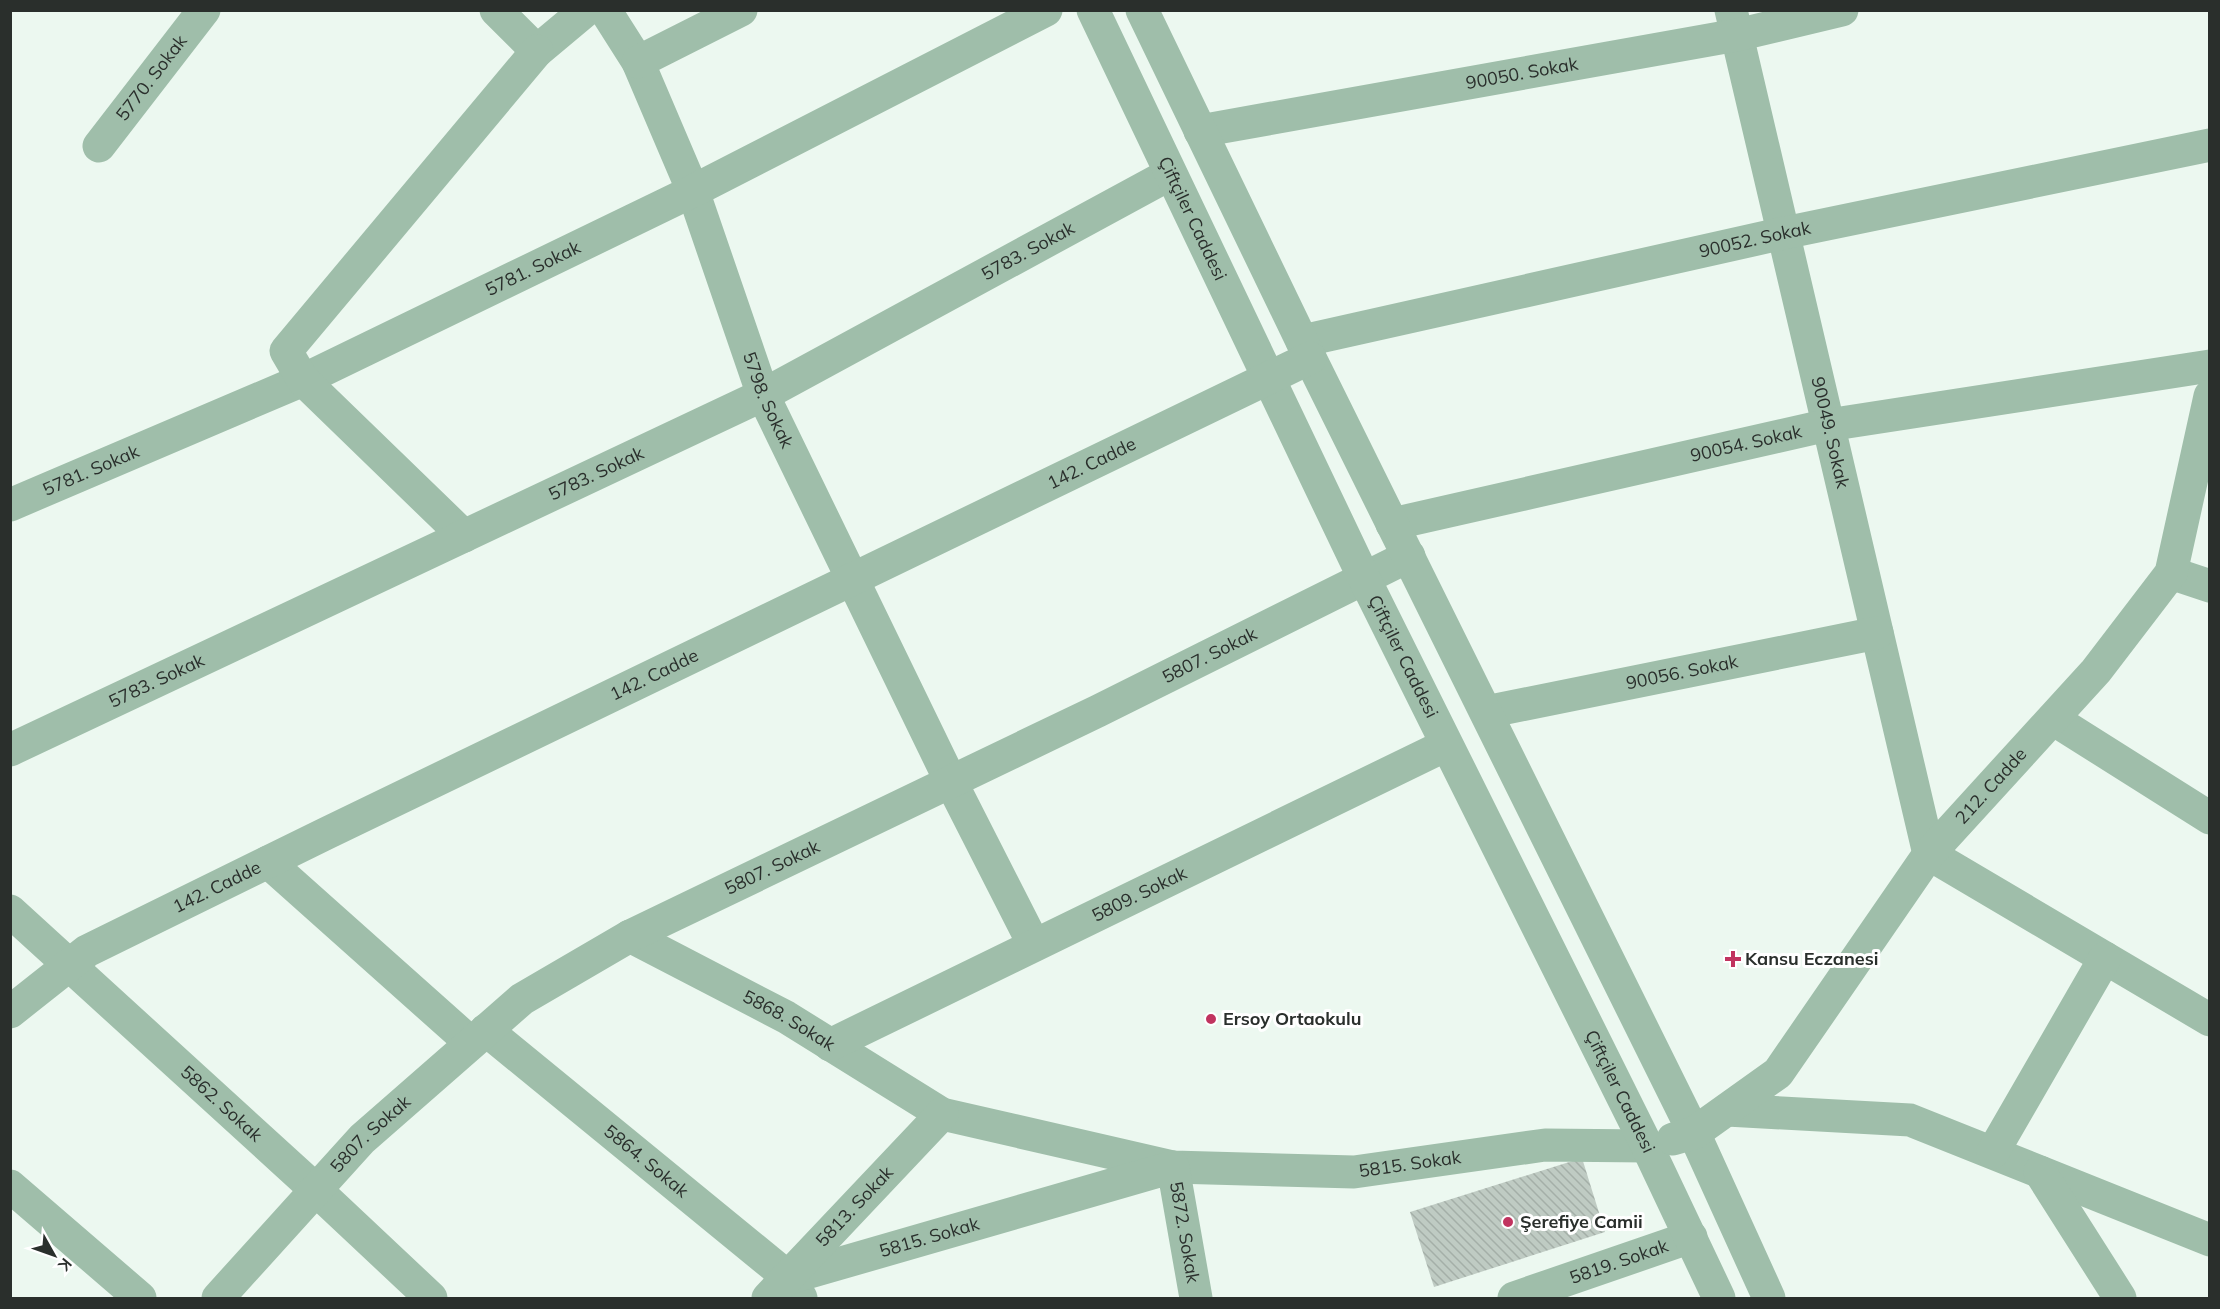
<svg xmlns="http://www.w3.org/2000/svg" width="2220" height="1309" viewBox="0 0 2220 1309" font-family="Mulish,sans-serif">
<style>
.building{fill:url(#building-back-hatch)}
.lines{fill:none;stroke-linecap:round;stroke-linejoin:round}
.minor{stroke:#9fbeaa;stroke-width:33}
.tertiary{stroke:#9fbeaa;stroke-width:33}
.poi-dot{fill:#c1335f;stroke:#fff;stroke-width:2}
.labels{text-anchor:middle;stroke-width:6;stroke-linejoin:round;paint-order:stroke}
.street-label{font-size:18px;fill:#2a2f2c;stroke:#fff}
.poi-label{font-size:18px;font-weight:bold;fill:#2a2f2c;stroke:#fff;text-anchor:start}
</style>
<defs>
<pattern id="building-back-hatch" width="6" height="6" patternUnits="userSpaceOnUse" patternTransform="scale(1.5)"><rect width="6" height="6" fill="#bfcbc3"/><path d="M-1 5l2 2M0 0l6 6M5-1l2 2" fill="none" stroke="#a4afa8"/></pattern>
</defs>
<rect width="100%" height="100%" fill="#ecf8f0"/>
<path class="building" d="M1582,1158L1605,1232L1434,1287L1410,1212Z"/>
<g class="lines">
<g class="minor">
<path d="M496,10L537,51L586,10"/>
<path id="s1" d="M605,10L638,62L693,191L763,395L951,782L1034,945"/>
<path id="s2" d="M1731,10L1929,854L2210,1020"/>
<path d="M638,62L741,10"/>
<path id="s3" d="M1200,131L1737,35L1842,10"/>
<path id="s4" d="M99,146L204,10"/>
<path id="s5" d="M1302,341L1784,233L2210,145"/>
<path id="s6" d="M10,505L303,380L693,191L1046,10"/>
<path id="s7" d="M1392,524L1828,425L2210,366"/>
<path d="M464,536L303,380L286,351L537,51"/>
<path d="M2171,573L2210,586"/>
<path id="s8" d="M1486,712L1877,633"/>
<path d="M2053,719L2210,818"/>
<path id="s9" d="M10,750L763,395L1170,174"/>
<path d="M268,862L471,1043"/>
<path id="s10" d="M10,911L316,1190L431,1298"/>
<path id="s11" d="M630,936L786,1017L942,1114L1173,1167L1354,1172L1545,1145L1647,1146"/>
<path id="s12" d="M486,1030L789,1278L801,1298"/>
<path id="s13" d="M830,1045L1446,745"/>
<path d="M1727,1110L1910,1120L2210,1240"/>
<path d="M1993,1152L2105,958"/>
<path d="M2040,1172L2120,1298"/>
<path d="M10,1186L140,1298"/>
<path id="s14" d="M789,1278L1173,1167L1196,1298"/>
<path id="s15" d="M218,1298L362,1139L522,999L630,936L1098,711L1409,556"/>
<path id="s16" d="M768,1298L942,1114"/>
<path id="s17" d="M1514,1298L1691,1237"/>
</g>
<g class="tertiary">
<path id="s18" d="M1093,10L1364,578L1647,1146L1719,1298"/>
<path d="M1142,10L1310,358L1694,1133L1769,1298"/>
<path id="s19" d="M10,1012L87,951L325,834L1310,358"/>
<path id="s20" d="M1673,1139L1694,1133L1778,1073L1929,854L2096,671L2171,573L2210,396"/>
</g>
</g>
<g class="poi-dot">
<path d="M1730 950h6v6h6v6h-6v6h-6v-6h-6v-6h6z"/>
<circle cx="1211" cy="1019" r="6"/>
<circle cx="1508" cy="1222" r="6"/>
</g>
<g class="labels">
<g class="street-label">
<text dy="6" stroke="none"><textPath href="#s3" startOffset="327">90050. Sokak</textPath></text>
<text dy="6" stroke="none"><textPath href="#s4" startOffset="86">5770. Sokak</textPath></text>
<text dy="6" stroke="none"><textPath href="#s18" startOffset="231">Çiftçiler Caddesi</textPath></text>
<text dy="6" stroke="none"><textPath href="#s5" startOffset="464">90052. Sokak</textPath></text>
<text dy="6" stroke="none"><textPath href="#s9" startOffset="1134">5783. Sokak</textPath></text>
<text dy="6" stroke="none"><textPath href="#s6" startOffset="574">5781. Sokak</textPath></text>
<text dy="6" stroke="none"><textPath href="#s1" startOffset="424">5798. Sokak</textPath></text>
<text dy="6" stroke="none"><textPath href="#s2" startOffset="434">90049. Sokak</textPath></text>
<text dy="6" stroke="none"><textPath href="#s7" startOffset="363">90054. Sokak</textPath></text>
<text dy="6" stroke="none"><textPath href="#s19" startOffset="1215">142. Cadde</textPath></text>
<text dy="6" stroke="none"><textPath href="#s6" startOffset="88">5781. Sokak</textPath></text>
<text dy="6" stroke="none"><textPath href="#s9" startOffset="648">5783. Sokak</textPath></text>
<text dy="6" stroke="none"><textPath href="#s15" startOffset="1196">5807. Sokak</textPath></text>
<text dy="6" stroke="none"><textPath href="#s18" startOffset="717">Çiftçiler Caddesi</textPath></text>
<text dy="6" stroke="none"><textPath href="#s8" startOffset="200">90056. Sokak</textPath></text>
<text dy="6" stroke="none"><textPath href="#s19" startOffset="729">142. Cadde</textPath></text>
<text dy="6" stroke="none"><textPath href="#s9" startOffset="162">5783. Sokak</textPath></text>
<text dy="6" stroke="none"><textPath href="#s20" startOffset="483">212. Cadde</textPath></text>
<text dy="6" stroke="none"><textPath href="#s15" startOffset="710">5807. Sokak</textPath></text>
<text dy="6" stroke="none"><textPath href="#s19" startOffset="243">142. Cadde</textPath></text>
<text dy="6" stroke="none"><textPath href="#s13" startOffset="344">5809. Sokak</textPath></text>
<text dy="6" stroke="none"><textPath href="#s11" startOffset="180">5868. Sokak</textPath></text>
<text dy="6" stroke="none"><textPath href="#s18" startOffset="1203">Çiftçiler Caddesi</textPath></text>
<text dy="6" stroke="none"><textPath href="#s10" startOffset="286">5862. Sokak</textPath></text>
<text dy="6" stroke="none"><textPath href="#s15" startOffset="224">5807. Sokak</textPath></text>
<text dy="6" stroke="none"><textPath href="#s12" startOffset="207">5864. Sokak</textPath></text>
<text dy="6" stroke="none"><textPath href="#s11" startOffset="834">5815. Sokak</textPath></text>
<text dy="6" stroke="none"><textPath href="#s16" startOffset="126">5813. Sokak</textPath></text>
<text dy="6" stroke="none"><textPath href="#s14" startOffset="466">5872. Sokak</textPath></text>
<text dy="6" stroke="none"><textPath href="#s14" startOffset="146">5815. Sokak</textPath></text>
<text dy="6" stroke="none"><textPath href="#s17" startOffset="111">5819. Sokak</textPath></text>
</g>
<g class="poi-label">
<text x="1745" y="965">Kansu Eczanesi</text>
<text x="1223" y="1025">Ersoy Ortaokulu</text>
<text x="1520" y="1228">Şerefiye Camii</text>
</g>
</g>
<rect width="2220" height="1309" fill="none" stroke="#2a2f2c" stroke-width="24"/>
<g transform="translate(54 1255) rotate(130)" stroke="#ffffff" stroke-width="4.5" paint-order="stroke">
<path d="M0-4.5L10 22L0 15L-10 22Z" fill="#2a2f2c"/>
<text y="-9" font-size="16" font-weight="bold" text-anchor="middle" fill="#2a2f2c">K</text>
</g>
</svg>
